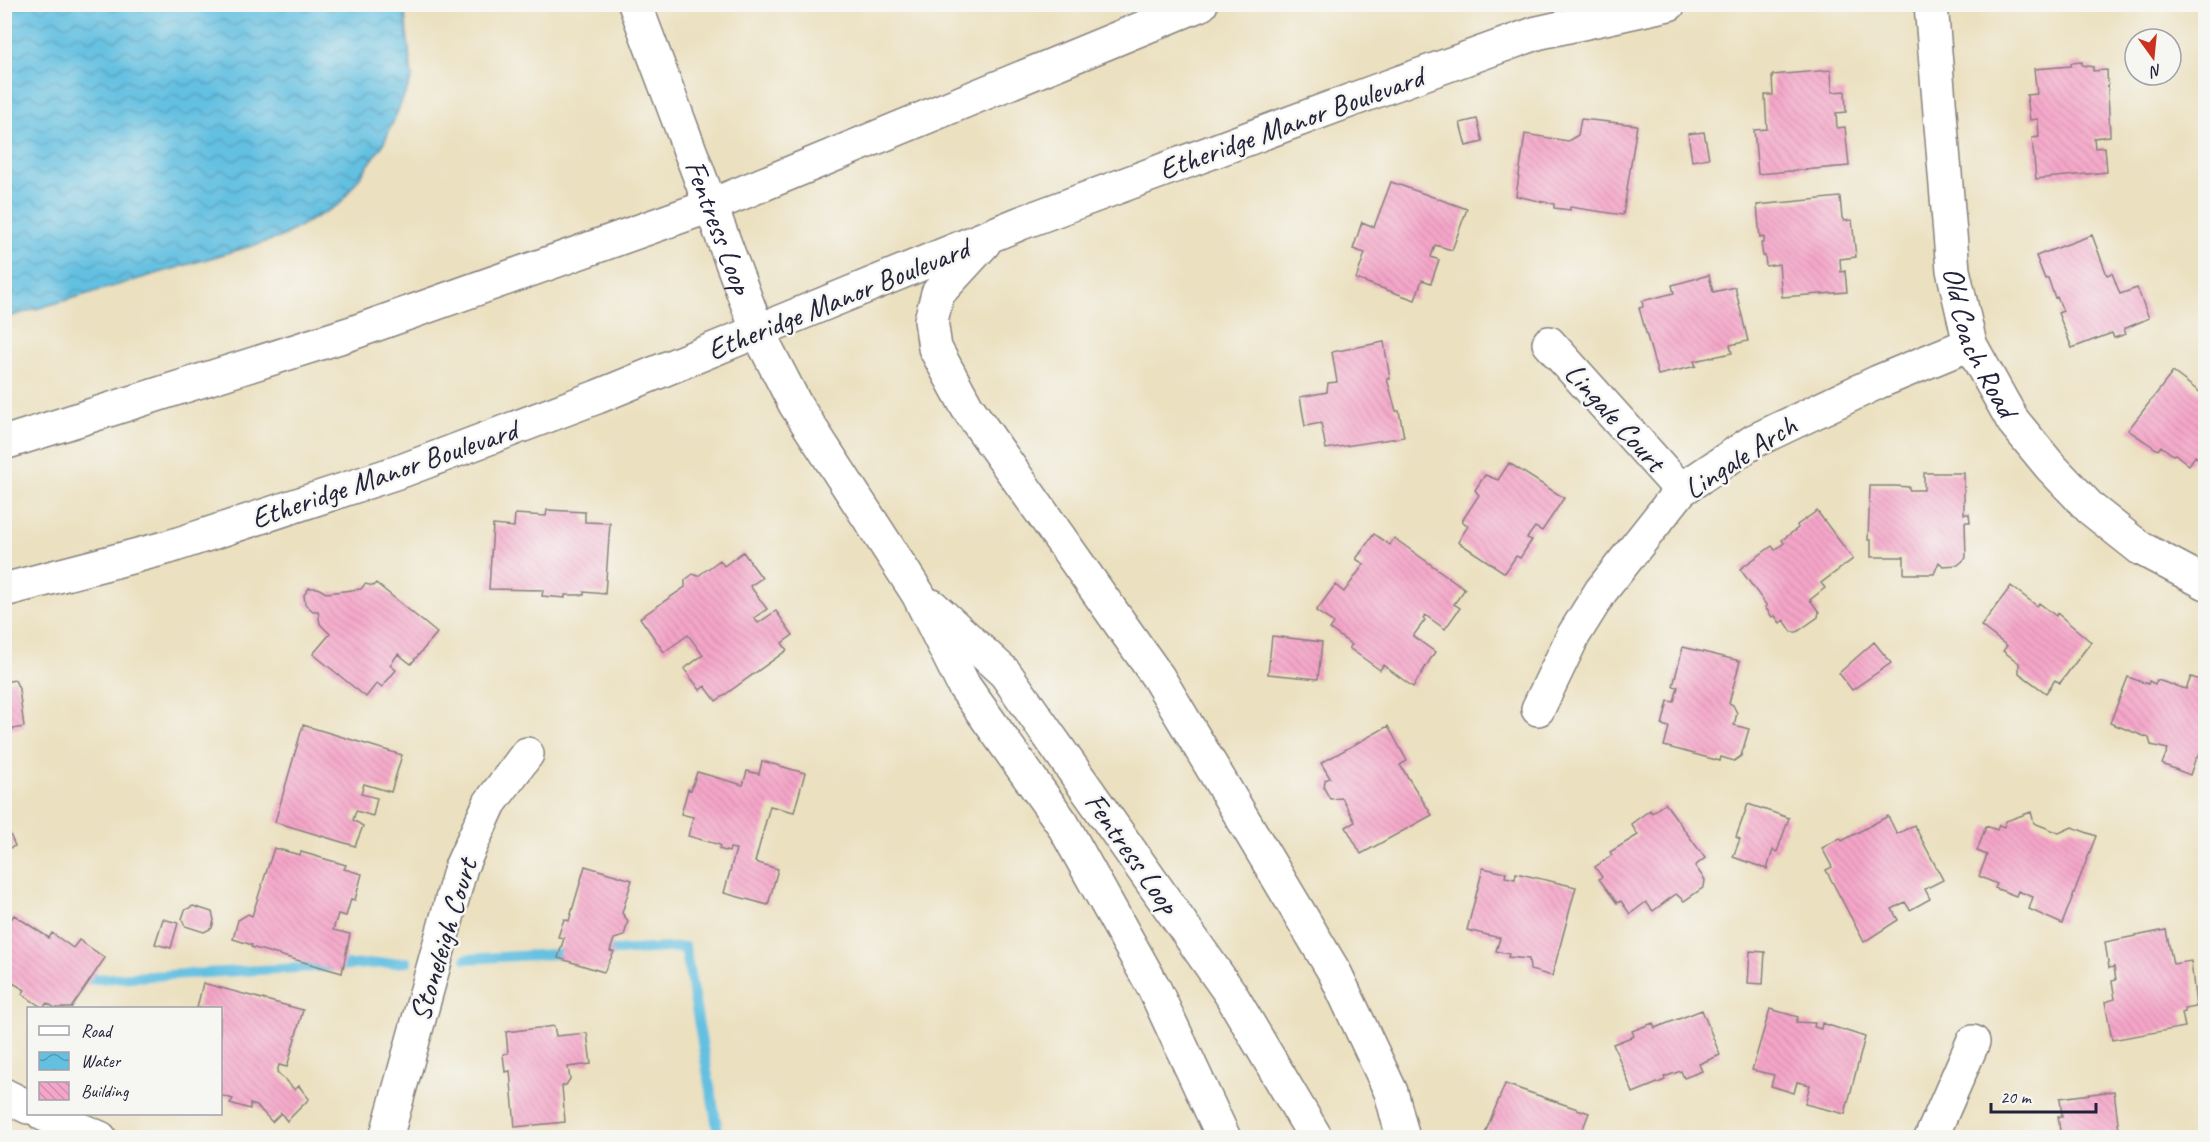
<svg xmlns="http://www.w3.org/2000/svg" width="2210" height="1142" viewBox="0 0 2210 1142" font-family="Caveat,sans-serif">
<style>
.water{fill:url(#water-waves);stroke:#42718e;stroke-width:1.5}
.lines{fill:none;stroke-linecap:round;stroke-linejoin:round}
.stream{stroke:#63c0e1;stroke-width:10}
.building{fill:url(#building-back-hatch)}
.minor-casing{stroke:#86817d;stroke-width:36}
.major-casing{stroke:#86817d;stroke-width:36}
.minor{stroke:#fff;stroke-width:33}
.major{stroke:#fff;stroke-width:33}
.labels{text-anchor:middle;stroke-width:5;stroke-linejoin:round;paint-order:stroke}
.street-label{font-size:30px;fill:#22223b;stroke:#f6f6f2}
</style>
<defs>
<pattern id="water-waves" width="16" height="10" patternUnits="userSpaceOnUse" patternTransform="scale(1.5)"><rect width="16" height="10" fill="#63c0e1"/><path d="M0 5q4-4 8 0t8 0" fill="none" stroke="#519cb8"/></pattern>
<pattern id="building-back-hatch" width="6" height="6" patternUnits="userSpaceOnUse" patternTransform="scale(1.5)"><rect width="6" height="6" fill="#f5a6c8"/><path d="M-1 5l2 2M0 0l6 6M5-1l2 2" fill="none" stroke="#d28fad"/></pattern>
</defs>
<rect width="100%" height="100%" fill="#f6f6f2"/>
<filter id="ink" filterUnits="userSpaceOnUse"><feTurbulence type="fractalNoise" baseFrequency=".0167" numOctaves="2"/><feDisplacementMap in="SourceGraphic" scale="12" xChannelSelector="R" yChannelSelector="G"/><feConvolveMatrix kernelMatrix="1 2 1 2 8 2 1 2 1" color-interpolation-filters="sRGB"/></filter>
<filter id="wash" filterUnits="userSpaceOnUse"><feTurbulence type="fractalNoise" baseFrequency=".008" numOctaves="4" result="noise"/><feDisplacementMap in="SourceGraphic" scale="24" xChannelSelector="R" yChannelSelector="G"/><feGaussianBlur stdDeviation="1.35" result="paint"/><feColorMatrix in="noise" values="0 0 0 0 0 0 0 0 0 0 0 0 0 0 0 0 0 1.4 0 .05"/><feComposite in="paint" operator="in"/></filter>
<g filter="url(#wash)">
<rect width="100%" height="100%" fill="#ebe0bf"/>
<path class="water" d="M5,4L404,5L412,78L383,145L340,204L279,238L5,318Z"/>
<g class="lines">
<path class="stream" d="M598,952L685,947L719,1138
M466,959L573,953
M77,980L407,962"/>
</g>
<g id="blocks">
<path class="building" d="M2082,62V65L2093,67V71L2107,70L2110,136L2094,138L2095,148L2105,147L2107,172L2036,179L2032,138L2039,137L2038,119L2030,120L2027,95L2037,94L2034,69L2071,66V63Z
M1831,70L1832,92L1845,91L1846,112L1836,113L1837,128L1845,127L1849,166L1758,174L1754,130L1767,129L1765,95H1773L1772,75Z
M1477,119L1483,142L1466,146L1460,123Z
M1581,119L1637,125L1623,215L1570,207V210L1554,208V204L1516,196L1525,134L1568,141L1578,135Z
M1704,132L1709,158L1692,161L1688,134Z
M1391,182L1467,209L1452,250L1435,245L1431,257L1439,260L1431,283L1422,280L1415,300L1356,279L1365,253L1353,249L1362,222L1374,227Z
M1840,197L1842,218L1844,221L1852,220L1856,257L1840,259L1841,272L1845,271L1847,292L1782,297L1779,264L1766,266L1765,256H1763L1761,243H1764V237L1760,238L1757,205Z
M2092,235L2107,275L2112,273L2120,294L2137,288L2149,318L2124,329L2126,334L2114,338L2112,333L2072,348L2058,313L2063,311L2057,297L2055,298L2048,278L2045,279L2036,256Z
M1709,275L1713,292L1735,287L1748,341L1730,345L1732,353L1694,361L1696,366L1658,375L1639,308L1643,307L1642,301L1674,293L1672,285Z
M1384,342L1390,379H1387L1396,411H1399L1404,437L1326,449L1321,423L1305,426L1300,397L1327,392L1328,383L1337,382L1332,352Z
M2173,372L2201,393L2206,387V464L2195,456L2189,465L2175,454L2173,455L2161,446L2158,450L2128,430Z
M1509,463L1564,498L1542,531L1535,527L1527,538L1532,540L1520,558L1516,556L1505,573L1458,542L1468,526L1462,521L1479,495L1475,490L1485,475L1498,480Z
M1924,473H1964V514H1969L1970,522H1965L1966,558L1958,565L1943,566L1939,562L1934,574H1904V557H1871V540H1868L1870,486H1895L1909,487V490H1924Z
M547,510L585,512V522L610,523L605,594L584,592V595H565V598L542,596L543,590L489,589L493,525L514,527L515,514L546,516Z
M1817,511L1853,559L1821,583L1825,588L1810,600L1819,612L1818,617L1797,632H1792L1784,620L1780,623L1775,616L1772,617L1765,607L1767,606L1740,569L1772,546L1775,550L1784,543L1782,540L1798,528L1797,525Z
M1374,534L1390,545L1394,538L1465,589L1454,604L1460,608L1445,629L1425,615L1423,618L1425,620L1413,636L1435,652L1413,687L1383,665L1380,670L1349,648L1352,645L1330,629L1334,623L1316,611L1335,585L1344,592L1364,564L1356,559Z
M743,552L762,578L750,586L767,609L754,618L758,623L776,611L793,635L782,643L787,650L716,701L705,686L700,690L684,669L703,655L688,635L664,652L640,618L685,587V580L693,574L698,576L720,560L724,566Z
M376,583L437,633L411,664L398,654L390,665L396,670L382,687L377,683L366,697L313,654L330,634L320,624L318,611H313L305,604L304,595L309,588H318L326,593L361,589L365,584L374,586Z
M2011,586L2037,606L2039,603L2056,616L2057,613L2091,642L2060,683L2055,680L2046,693L2019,673V663L2003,651L2007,646L1981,626Z
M1272,636L1322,642L1318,679L1268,674Z
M1874,642L1891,663L1852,690L1839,673Z
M1683,647L1740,661L1729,703L1733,705L1737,713L1734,725L1749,729L1741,756L1734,761L1721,757L1720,761L1664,746L1669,727L1662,725L1668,701L1674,702L1678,687L1673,686Z
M2128,677L2148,684L2149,681L2155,684L2157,680L2186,689L2191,677L2206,682V746L2195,760L2190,775L2162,764L2168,749L2151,745L2149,738L2110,723Z
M15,680L19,689L24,727L7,730L9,743L4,744V682Z
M303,725L402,755L391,792L364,784L361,794L377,798L373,816L356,811L353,820L363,826L355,846L275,822Z
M1388,726L1407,761L1400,765L1432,815L1361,854L1346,827L1355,822L1342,798L1330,799L1324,788L1325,780L1330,778L1321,763Z
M762,761L805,773L794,812L770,806L755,862L778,869L768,905L724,893L736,849L730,848L729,852L719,849L720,845L688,836L693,817L681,814L688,789L691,790L697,772L743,785L747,771L759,774Z
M1665,803L1705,858L1695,866L1705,880L1704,887L1684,901L1676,894L1653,911L1646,902L1630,914L1621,901L1617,903L1599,879L1602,877L1595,867L1612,855L1610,852L1638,835L1631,824L1650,810L1652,813Z
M1748,804L1789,818L1777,852L1773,850L1767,869L1733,857L1740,839L1736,837Z
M2031,812L2034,823L2059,833L2072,827L2096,836L2062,924L2029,909L2033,897L2018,891L2016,896L1995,888L1997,884L1979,876L1987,855L1977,851L1986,826L1997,830L1999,825L2004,827L2006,821Z
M1888,816L1897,834L1914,825L1943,880L1925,889L1930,899L1910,910L1905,902L1892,909L1898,920L1864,942L1826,870L1832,867L1822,848L1840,838L1842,841Z
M4,820L15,846L4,850Z
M274,848L300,855L301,852L346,865L344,869L362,874L355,900L351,899L346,916L338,914L333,930L350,934L342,973L251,947L252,945L233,939L238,920L248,914L252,916Z
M585,866L632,880L622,913L628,921L624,936L614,939L610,951L614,952L604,972L558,958L564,938L558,937L564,919L569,921Z
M1483,868L1506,873L1505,877L1515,879L1516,873L1576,887L1552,976L1530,970L1529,959L1508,957L1509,954L1496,951L1500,938L1467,930Z
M193,906L212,912L214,920L212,928L204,932L185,926L182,919L185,910Z
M14,915L49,938L52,933L73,948L79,940L105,958L71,1008H55L47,1003L43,1008L22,994L25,990L13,983L10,988L4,984V929Z
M163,919L178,923L171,948L155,944Z
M2166,930L2173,964L2191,961L2196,1007L2185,1009V1012L2182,1013L2185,1027L2112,1040L2105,1002L2115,999L2112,981L2116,980L2114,967L2109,968L2105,942Z
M1750,951L1765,952L1763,984L1748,983Z
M203,983L303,1010L287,1067L279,1065L277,1072L295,1090L299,1086L309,1099L287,1121L281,1113L272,1122L257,1106L250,1104V1109L230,1103L233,1099L220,1095V1008H197Z
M1770,1009L1798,1017L1796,1022L1815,1023L1814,1027L1821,1029L1822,1023L1865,1037L1845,1114L1805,1104L1810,1085L1797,1082L1794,1093L1771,1086L1774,1075L1752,1070Z
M1702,1010L1720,1055L1699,1064L1702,1071L1684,1078L1681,1071L1664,1077L1665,1080L1633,1093L1613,1044L1634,1036L1632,1031L1653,1023L1655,1028Z
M554,1026L556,1036L587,1033L591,1064L568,1067L570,1079L566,1085L562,1086L565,1122L515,1127L510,1071L505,1072L503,1054L508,1053L506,1032Z
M1505,1084L1589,1113L1580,1136L1572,1133L1571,1138H1483Z
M2114,1091L2120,1138H2061L2058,1117H2062L2060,1098Z"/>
</g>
</g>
<g filter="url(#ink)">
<use href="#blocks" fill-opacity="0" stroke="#86817d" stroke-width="1.5"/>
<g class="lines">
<g class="minor-casing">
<g id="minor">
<path id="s1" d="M635,4L758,332L795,404L918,594L964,686L1062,823L1154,988L1224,1138"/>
<path id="s2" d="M1931,4L1953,270L1970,344L2013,421L2050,466L2091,509L2140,548L2206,583"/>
<path d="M1549,343L1681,490"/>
<path d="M932,606L1005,673L1230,993L1316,1138"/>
<path d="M1538,709L1573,636L1601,591L1681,490L1754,441L1878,382L1970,344"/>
<path d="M4,1095L28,1107"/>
<path d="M43,1114L100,1138"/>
<path d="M386,1138L461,867L490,803L527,754"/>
<path d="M1931,1138L1973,1042"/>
</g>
</g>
<g class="major-casing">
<path id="major" d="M984,243L938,293L931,320L935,348L967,407L1158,677L1335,973L1391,1092L1403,1138
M4,443L352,333L710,206L1201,4
M4,590L169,547L404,470L597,397L1021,223L1376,91L1537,33L1669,4"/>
</g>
<use href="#minor" class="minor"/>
<use href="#major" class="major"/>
</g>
</g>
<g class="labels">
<g class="street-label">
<text transform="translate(1291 123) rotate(-20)" y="10">Etheridge Manor Boulevard</text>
<text dy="10" stroke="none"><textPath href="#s1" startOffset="238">Fentress Loop</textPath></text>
<text transform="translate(838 299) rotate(-22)" y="10">Etheridge Manor Boulevard</text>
<text dy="10" stroke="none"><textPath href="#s2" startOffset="344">Old Coach Road</textPath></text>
<text transform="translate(1615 417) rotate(48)" y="10">Lingale Court</text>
<text transform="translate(1740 457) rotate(-33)" y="10">Lingale Arch</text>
<text transform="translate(384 474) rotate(-19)" y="10">Etheridge Manor Boulevard</text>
<text transform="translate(1132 853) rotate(55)" y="10">Fentress Loop</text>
<text transform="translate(443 940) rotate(-73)" y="10">Stoneleigh Court</text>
</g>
</g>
<rect width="2210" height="1142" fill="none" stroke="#f6f6f2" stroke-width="24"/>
<rect x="27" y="1007" width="195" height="108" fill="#f6f6f2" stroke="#a1a1a9" stroke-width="1.5"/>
<rect x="39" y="1026" width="30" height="9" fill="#ffffff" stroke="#a1a1a9" stroke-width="1.5"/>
<text x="81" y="1037" font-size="18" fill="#22223b">Road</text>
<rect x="39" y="1052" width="30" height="18" fill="url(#water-waves)" stroke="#a1a1a9" stroke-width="1.5"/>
<text x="81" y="1067" font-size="18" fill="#22223b">Water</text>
<rect x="39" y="1082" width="30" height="18" fill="url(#building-back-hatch)" stroke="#a1a1a9" stroke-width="1.5"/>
<text x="81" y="1097" font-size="18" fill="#22223b">Building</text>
<g transform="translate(2153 57) rotate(165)"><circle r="28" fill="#f6f6f2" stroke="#a1a1a9" stroke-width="1.5"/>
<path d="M0-4.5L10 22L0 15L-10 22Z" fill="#c8321e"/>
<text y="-9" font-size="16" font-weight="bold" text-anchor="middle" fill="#22223b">N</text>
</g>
<path d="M1991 1103v9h105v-9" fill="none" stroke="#22223b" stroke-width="3"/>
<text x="2000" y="1103" font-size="18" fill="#22223b" stroke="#f6f6f2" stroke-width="4.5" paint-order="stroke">20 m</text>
</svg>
